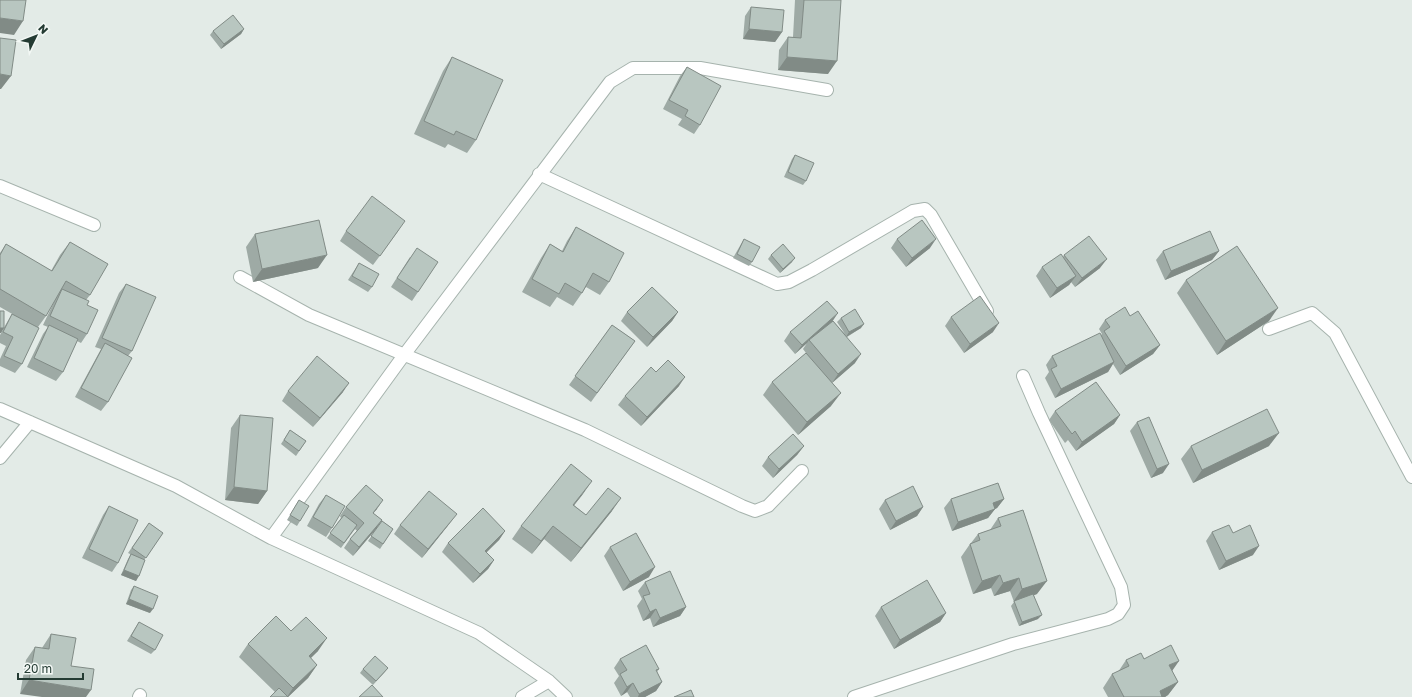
<svg xmlns="http://www.w3.org/2000/svg" width="1412" height="697" viewBox="0 0 1412 697" font-family="'Golos Text',sans-serif">
<style>
.lines{fill:none;stroke-linecap:round;stroke-linejoin:round}
.minor-casing{stroke:#a6b3ad;stroke-width:14}
.minor{stroke:#fff;stroke-width:12}
.wall{fill:#9eaaa5}
.shaded-wall{fill:#818b86}
.building{fill:#b8c6c0;stroke:#818b86}
</style>
<rect width="100%" height="100%" fill="#e3ebe7"/>
<g class="lines">
<g class="minor-casing">
<path id="minor" d="M539,174L777,284L789,282L812,270L913,211L925,209L931,215L987,311
M0,186L94,225
M240,277L309,315L585,430L742,506L755,511L768,506L802,471
M1269,329L1312,313L1335,333L1412,477
M0,409L176,486L271,538L479,633L549,681L566,697
M0,458L30,422
M271,538L404,355L610,82L633,68H700L827,90
M139,697L140,695
M522,697L549,681
M854,697L1013,644L1108,619L1118,614L1124,605L1121,587L1039,413L1023,376"/>
</g>
<use href="#minor" class="minor"/>
</g>
<path class="wall" d="M795,0H841L828,74L778,70L779,50L788,37H793Z
M751,7L782,32L775,42L743,39L745,16Z
M244,29L241,34L221,49L210,35L213,31Z
M452,57L476,140L467,153L448,144L445,148L414,134L443,71Z
M687,67L700,125L694,134L678,125L682,119L663,109L680,76Z
M795,155L806,181L803,185L784,177L792,159Z
M576,227L609,282L600,295L586,287L582,293L573,306L557,297L550,307L522,292L541,258L550,244L562,251L567,241Z
M399,230L373,265L340,241L346,231Z
M255,234L318,268L253,282L246,247Z
M744,239L752,262L749,266L733,258L741,244Z
M897,239L930,248L906,267L891,248Z
M70,242L90,295L86,300L87,334L81,343L77,341L63,372L56,381L27,367L43,334L48,327L43,325L54,302L46,316L38,327L22,364L15,373L0,366V359L6,346L0,343V335L6,324L12,314L14,315L0,307V253L6,244L51,271L60,255Z
M1163,251H1219L1212,260L1165,280L1156,260Z
M771,255L792,262L780,273L768,259Z
M1064,255L1100,268L1075,287L1071,282L1069,285L1050,298L1036,276L1042,267L1063,257Z
M410,257L418,292L412,301L391,287Z
M359,263L372,287L368,292L348,280Z
M1186,280L1269,321L1217,355L1177,293Z
M126,284L132,351L128,356L108,402L101,411L75,397L101,349L95,347L119,293Z
M627,312H678L672,321L647,347L621,321Z
M1130,316L1160,345L1153,354L1120,375L1113,364L1108,372L1055,398L1045,378L1049,372L1046,365L1052,356L1101,335L1102,334L1099,329L1105,320Z
M951,317L993,332L964,353L945,326Z
M841,318L861,328L847,337L855,363L832,383L831,406L798,435L763,395L772,382L806,353L803,349L807,343L795,354L784,341L790,332L833,321L845,334L837,322Z
M612,325L635,341L591,402L569,385Z
M656,372L679,386L641,426L618,405L625,396Z
M288,391L343,392L313,427L282,401Z
M1055,411L1120,415L1114,424L1076,451L1068,440L1065,443L1049,420Z
M240,415L267,491L258,504L225,500L231,428Z
M1137,422L1163,473L1151,478L1130,431Z
M290,430L306,441L296,456L281,444Z
M804,446L797,455L773,478L762,466L768,457Z
M1191,446H1269L1193,483L1181,459Z
M583,494L574,505L586,515L612,511L571,562L544,539L532,554L512,539L521,526Z
M326,495L332,528L326,537L307,526L319,504Z
M951,499H1004L997,508L995,509L988,518L952,531L944,508Z
M299,500L300,521L297,526L287,520Z
M885,500L923,507L917,516L890,530L879,509Z
M109,506L118,563L112,572L82,558L103,515Z
M346,507L377,509L373,513L382,520L376,529L353,556L344,548L350,539L357,531L355,529L341,548L327,538L341,518L340,516Z
M998,518L1037,594L1034,595L1038,619L1019,626L1011,606L1014,602L1010,591L994,596L991,588L973,594L961,557L970,544L971,543L978,534L990,530Z
M382,521L393,529L380,549L368,541Z
M149,523L163,533L144,560L136,581L121,575L128,559L131,554L132,555L128,553Z
M450,523L422,558L394,534L400,525Z
M505,531L499,540L486,552L494,560L488,569L473,583L442,552L448,543Z
M1212,532L1233,533L1253,555L1219,570L1206,541Z
M610,547L649,577L623,591L604,556Z
M645,582L686,607L680,616L653,627L650,618L643,621L637,606L642,599L638,591Z
M134,586L150,613L126,604L131,590Z
M881,607L946,613L940,622L894,649L875,616Z
M139,622L155,650L151,654L127,641Z
M291,631L318,651L310,658L317,665L308,678L288,697L275,692L239,657L248,644Z
M51,634L71,666L20,694L26,660L35,647L42,648Z
M620,659L659,669L657,672L662,682L656,691L645,697H630L627,692L621,696L614,683L619,676L614,668Z
M1144,659L1172,671L1178,682L1168,695L1165,697H1108L1103,688L1112,674L1118,672L1126,660Z
M388,668L384,673L373,685L360,673L363,669Z"/>
<path class="shaded-wall" d="M0,18L23,21L14,35L0,33Z
M244,29L241,34L221,49L224,44Z
M749,29L782,32L775,42L743,39Z
M787,57L837,61L828,74L778,70Z
M0,74L11,76L1,89H0Z
M936,239L930,248L906,267L912,258Z
M1219,251L1212,260L1165,280L1171,271Z
M327,255L318,268L253,282L262,269Z
M795,258L792,262L780,273L783,269Z
M1107,259L1100,268L1075,287L1082,278Z
M1076,276L1069,285L1050,298L1057,288Z
M1278,308L1269,321L1217,355L1226,341Z
M678,312L672,321L647,347L653,337Z
M838,313L832,322L809,340L807,343L795,354L802,345Z
M999,323L993,332L964,353L970,344Z
M864,324L861,328L846,337L849,332Z
M0,328H4L1,333H0Z
M1160,345L1153,354L1120,375L1126,366Z
M861,354L855,363L832,383L838,374Z
M1114,362L1108,372L1055,398L1061,389Z
M685,377L679,386L641,426L647,417Z
M349,383L343,392L313,427L320,418Z
M841,393L831,406L798,435L807,422Z
M1120,415L1114,424L1076,451L1082,442Z
M1279,433L1269,446L1193,483L1202,470Z
M804,446L797,455L773,478L779,469Z
M1169,464L1163,473L1151,478L1157,469Z
M592,481L583,494L564,518L573,505Z
M234,487L267,491L258,504L225,500Z
M621,498L612,511L571,562L581,548Z
M1004,499L997,508L995,509L988,518L952,531L958,522L993,503Z
M383,500L377,509L366,522L373,513Z
M923,507L917,516L890,530L896,521Z
M457,514L450,523L422,558L428,549Z
M382,520L376,529L353,556L359,547Z
M553,526L544,539L532,554L541,541Z
M505,531L499,540L479,560L485,551Z
M1259,546L1253,555L1219,570L1226,561Z
M494,560L488,569L473,583L480,574Z
M655,567L649,577L623,591L630,582Z
M124,570L139,576L136,581L121,575Z
M1000,575L991,588L973,594L982,581Z
M1019,578L1010,591L994,596L1003,583Z
M1047,581L1037,594L1015,602L1014,601L1013,602L1022,589Z
M129,599L153,609L150,613L126,604Z
M686,607L680,616L653,627L660,618Z
M656,609L650,618L643,621L650,612Z
M946,613L940,622L894,649L900,640Z
M1042,615L1038,619L1019,626L1022,622Z
M327,638L318,651L299,670L309,656Z
M1179,661L1170,674L1169,665Z
M317,665L308,678L288,697H287L293,688Z
M29,680L91,690L86,697H42L20,694Z
M662,682L656,691L645,697H638L639,694Z
M1178,682L1168,695L1165,697H1155L1160,691Z
M633,683L627,692L621,696L627,687Z"/>
<path class="building" d="M0,0H26L23,21L0,18Z
M804,0H841L837,61L787,57L788,37L801,38Z
M751,7L784,10L782,32L749,29Z
M233,15L244,29L224,44L213,31Z
M0,38L16,40L11,76L0,74Z
M452,57L503,80L476,140L456,131L454,135L424,121Z
M687,67L721,86L700,125L685,116L688,110L669,100Z
M795,155L814,163L806,181L788,172Z
M372,196L405,221L380,256L346,231Z
M319,220L327,255L262,269L255,234Z
M922,220L936,239L912,258L897,239Z
M576,227L624,253L609,282L593,273L582,293L565,283L559,294L532,279L550,244L563,252Z
M1210,231L1219,251L1171,271L1163,251Z
M1089,236L1107,259L1082,278L1064,255Z
M744,239L760,247L752,262L737,254Z
M70,242L108,264L90,295L66,281L46,316L0,289V255L6,244L52,271Z
M783,244L795,258L783,269L771,255Z
M1237,246L1278,308L1226,341L1186,280Z
M417,248L438,262L418,292L397,278Z
M1061,254L1076,276L1057,288L1042,267Z
M359,263L379,274L372,287L352,276Z
M126,284L156,297L132,351L102,338Z
M652,287L678,312L653,337L627,312Z
M62,289L89,301L87,305L98,310L87,334L50,316Z
M980,296L999,323L970,344L951,317Z
M827,301L838,313L802,345L790,332Z
M1125,307L1130,316L1138,311L1160,345L1126,366L1104,331L1110,327L1105,320Z
M855,309L864,324L849,332L841,318Z
M0,311H4V328H0Z
M12,314L39,328L22,364L4,356L13,337L3,332Z
M833,321L861,354L838,374L809,340Z
M49,325L78,339L63,372L34,358Z
M612,325L635,341L597,393L575,376Z
M1100,333L1114,362L1061,389L1051,369L1057,366L1052,356Z
M105,343L132,358L108,402L81,388Z
M806,353L841,393L807,422L772,382Z
M317,356L349,383L320,418L288,391Z
M668,360L685,377L647,417L625,396L651,367L656,372Z
M1096,382L1120,415L1082,442L1075,431L1072,434L1055,411Z
M1267,409L1279,433L1202,470L1191,446Z
M240,415L273,418L267,491L234,487Z
M1149,417L1169,464L1157,469L1137,422Z
M290,430L306,441L299,451L284,440Z
M793,434L804,446L779,469L768,457Z
M571,464L592,481L573,505L586,515L608,488L621,498L581,548L553,526L541,541L521,526Z
M998,483L1004,499L993,503L995,509L958,522L951,499Z
M366,485L383,500L373,513L382,520L359,547L350,539L364,523L346,507Z
M913,486L923,507L896,521L885,500Z
M429,491L457,514L428,549L400,525Z
M326,495L345,506L332,528L313,517Z
M299,500L309,506L300,521L290,515Z
M109,506L138,520L118,563L89,549Z
M483,508L505,531L485,551L494,560L480,574L448,543Z
M1023,510L1047,581L1022,589L1019,578L1003,583L1000,575L982,581L970,544L980,540L978,534L1001,526L998,518Z
M344,515L357,525L344,543L330,533Z
M382,521L393,529L383,544L371,536Z
M149,523L163,533L146,558L132,548Z
M1229,525L1233,533L1250,525L1259,546L1226,561L1212,532Z
M636,533L655,567L630,582L610,547Z
M131,554L145,560L139,576L124,570Z
M670,571L686,607L660,618L656,609L650,612L643,596L650,594L645,582Z
M927,580L946,613L900,640L881,607Z
M134,586L158,596L153,609L129,599Z
M1033,594L1042,615L1022,622L1014,601Z
M276,616L291,631L306,617L327,638L309,656L317,665L293,688L248,644Z
M139,622L163,635L155,650L131,636Z
M51,634L76,638L71,666L94,669L91,690L29,680L35,647L49,649Z
M646,645L659,669L656,670L662,682L639,694L633,683L627,687L620,674L627,670L620,659Z
M1171,645L1179,661L1169,665L1178,682L1160,691L1162,697H1123H1124L1112,674L1129,666L1126,660L1141,653L1144,659Z
M375,656L388,668L376,681L363,669Z
M372,685L383,697H359Z
M279,688L288,697H270Z
M691,690L694,697H674Z"/>
<g transform="translate(36 36) rotate(47)" stroke="#f3f8f5" stroke-width="3" paint-order="stroke">
<path d="M0-3L7 15L0 10L-7 15Z" fill="#243b33"/>
<text y="-6" font-size="11" font-weight="bold" text-anchor="middle" fill="#243b33">N</text>
</g>
<path d="M18 673v6h65v-6" fill="none" stroke="#243b33" stroke-width="2"/>
<text x="24" y="673" font-size="12" fill="#243b33" stroke="#f3f8f5" stroke-width="3" paint-order="stroke">20 m</text>
</svg>
